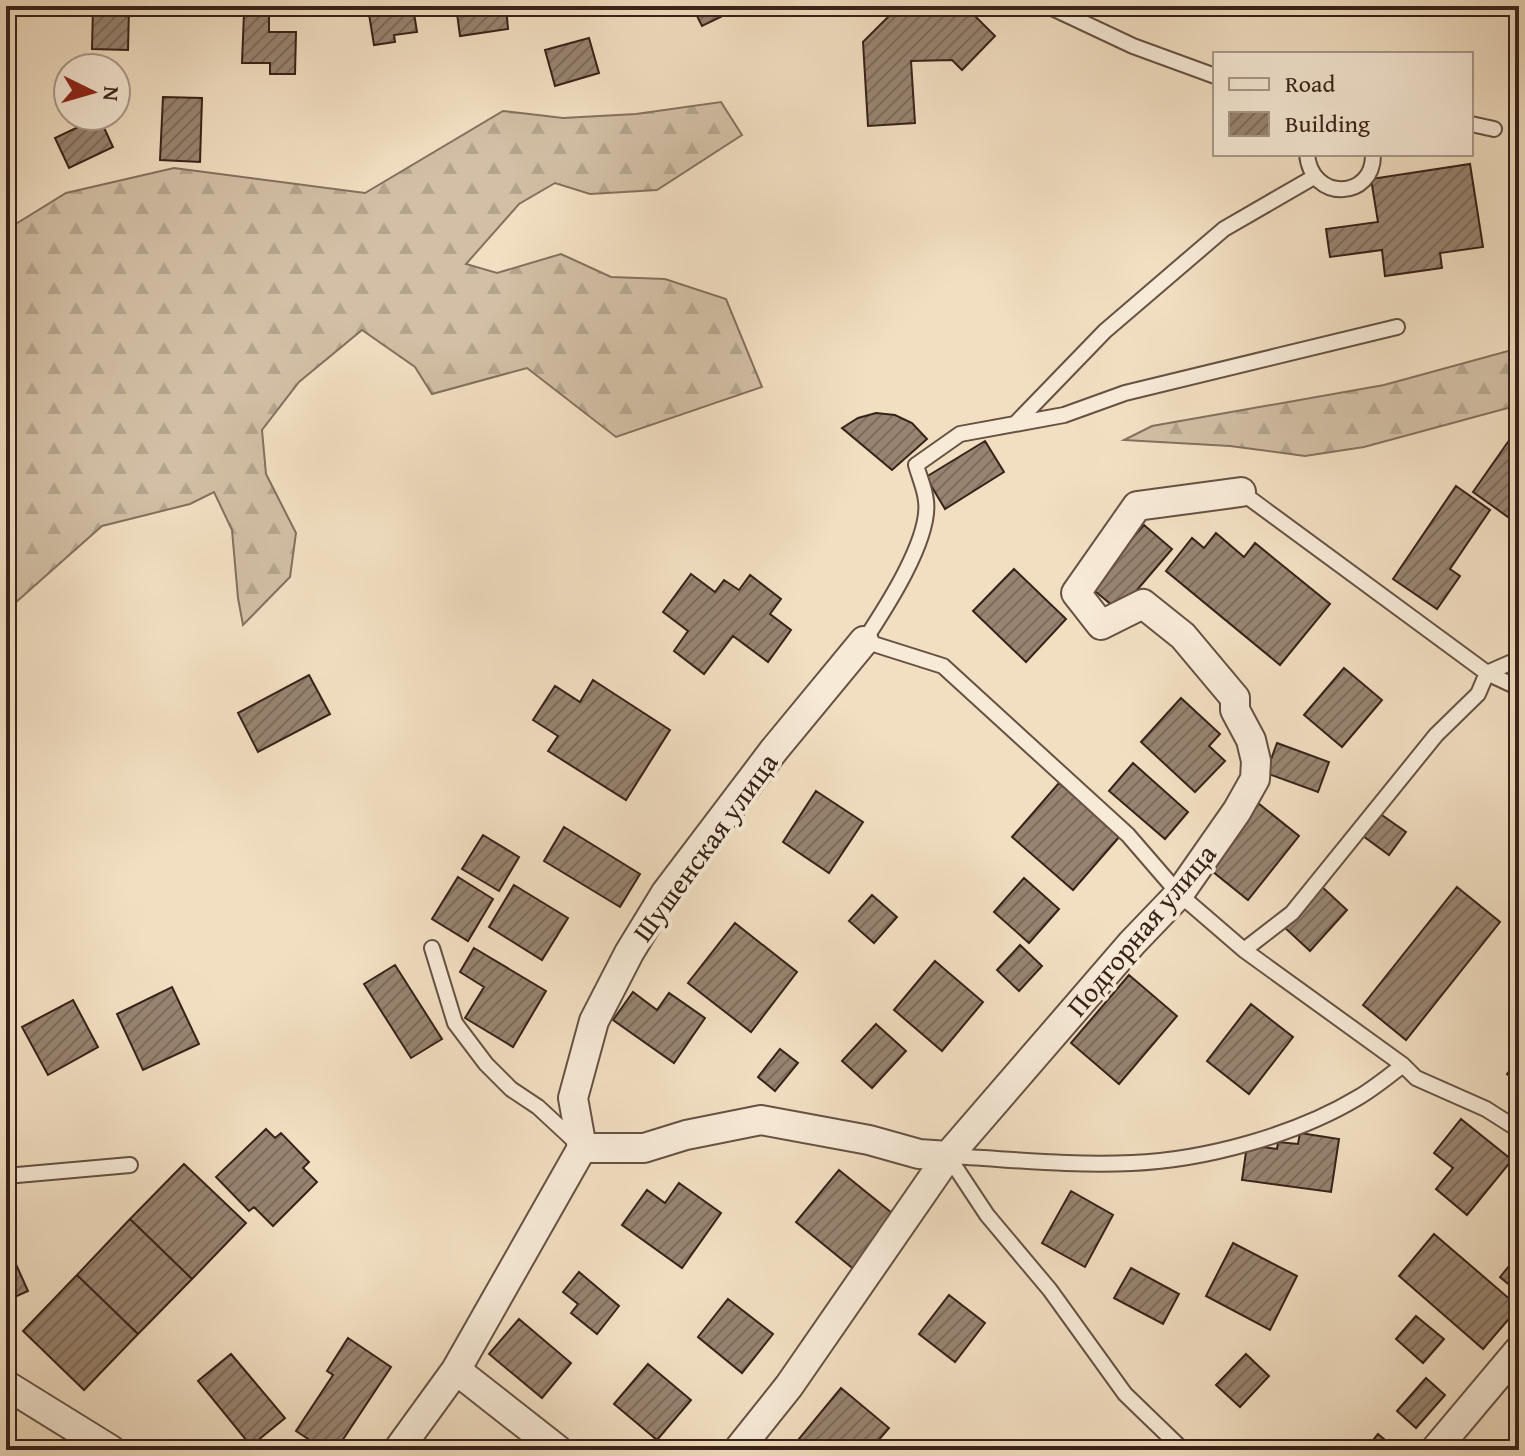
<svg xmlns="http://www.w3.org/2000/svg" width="1525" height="1456" viewBox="0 0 1525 1456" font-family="'Gentium Book Plus',serif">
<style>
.forest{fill:url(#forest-firs);stroke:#84705f;stroke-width:2}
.building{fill:url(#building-hatch);stroke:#372219;stroke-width:2}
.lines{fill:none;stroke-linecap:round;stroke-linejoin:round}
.service-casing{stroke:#665143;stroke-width:18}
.minor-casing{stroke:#665143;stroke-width:32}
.service{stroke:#f7ead7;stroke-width:14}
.minor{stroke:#f7ead7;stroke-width:28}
.labels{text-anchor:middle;stroke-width:8;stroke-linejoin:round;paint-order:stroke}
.street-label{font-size:28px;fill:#372219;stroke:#f7ead7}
</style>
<defs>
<pattern id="forest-firs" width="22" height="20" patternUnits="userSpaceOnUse" patternTransform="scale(2)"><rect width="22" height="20" fill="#d2bfa5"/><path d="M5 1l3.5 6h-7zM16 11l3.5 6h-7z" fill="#b5a48d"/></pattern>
<pattern id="building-hatch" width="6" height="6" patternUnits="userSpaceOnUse" patternTransform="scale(2)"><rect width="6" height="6" fill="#988471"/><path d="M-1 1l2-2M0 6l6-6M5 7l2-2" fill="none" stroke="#7d6c5c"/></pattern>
</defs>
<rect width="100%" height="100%" fill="#f2dfc2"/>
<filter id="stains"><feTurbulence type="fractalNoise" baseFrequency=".0025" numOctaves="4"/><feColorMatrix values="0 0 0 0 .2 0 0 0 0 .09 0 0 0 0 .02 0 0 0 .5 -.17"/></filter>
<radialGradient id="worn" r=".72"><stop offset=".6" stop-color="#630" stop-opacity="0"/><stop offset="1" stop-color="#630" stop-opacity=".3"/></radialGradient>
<path class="forest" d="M721,102L742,135L657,190L590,194L555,183L519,204L466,264L497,273L561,254L611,277L665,279L726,299L762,387L616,437L527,368L432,394L415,367L362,330L299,382L262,430L266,474L296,533L290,577L243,625L238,598L232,530L214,492L190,504L102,526L6,611V230L66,193L174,168L365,193L503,111L563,118L636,114Z
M1519,348V405L1364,447L1305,456L1230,446L1124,440L1152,426L1384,385Z"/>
<path class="building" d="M93,6L129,7L128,50L92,49Z
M456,6H506L508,29L460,36Z
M692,6H743L702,26Z
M899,6H965L995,36L962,70L952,60L911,61L915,123L868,126L863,42Z
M413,7L417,32L394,35L395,42L374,45L369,14Z
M244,13H269V32H296L295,74H270V63H242Z
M589,38L599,73L555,86L545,50Z
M163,97L202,98L200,162L160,160Z
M99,117L113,147L69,168L55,138Z
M1470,164L1483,247L1440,253L1442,268L1385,276L1382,250L1330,257L1326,229L1378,222L1371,179Z
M876,413L895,415L912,423L927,439L892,470L842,428L858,418Z
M1517,429L1519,431V525L1473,492Z
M985,441L1004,472L945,509L926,477Z
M1456,486L1490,510L1450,569L1460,576L1437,609L1393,579Z
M1144,525L1172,549L1119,611L1090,587Z
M1216,533L1244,557L1255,543L1330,604L1280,665L1166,571L1192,538L1204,548Z
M1014,569L1066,619L1026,662L973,611Z
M691,574L715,592L724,580L739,590L750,575L781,599L770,614L791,630L768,662L733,636L704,674L674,651L688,631L663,612Z
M1344,668L1382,700L1342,747L1304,715Z
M309,675L330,714L258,752L238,713Z
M593,680L670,730L626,800L548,751L558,736L533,720L555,686L580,702Z
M1181,698L1220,734L1209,746L1225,761L1195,792L1141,742Z
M1277,743L1329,762L1318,792L1266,773Z
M1133,763L1188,812L1165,839L1109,791Z
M1059,783L1120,836L1073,890L1012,837Z
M816,791L863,822L829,873L783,842Z
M1258,803L1299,836L1248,900L1207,867Z
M1379,813L1406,832L1389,855L1363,836Z
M564,827L640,874L620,907L544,861Z
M483,835L519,857L499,891L462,869Z
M458,877L493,899L468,941L432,919Z
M1024,878L1059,909L1029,943L994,912Z
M514,885L568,918L542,960L489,927Z
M1320,885L1347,910L1310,951L1283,926Z
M1457,887L1500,922L1406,1040L1363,1005Z
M872,895L897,917L874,943L849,921Z
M735,923L797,972L751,1032L688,983Z
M1020,945L1042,966L1019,991L997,970Z
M474,948L546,991L513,1047L465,1018L484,987L460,972Z
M935,961L983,1002L942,1051L894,1010Z
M395,965L442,1039L411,1058L364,984Z
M1129,975L1177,1016L1119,1084L1071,1043Z
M172,987L199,1044L143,1070L117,1014Z
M633,992L657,1010L669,993L705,1018L674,1063L613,1020Z
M73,1000L98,1047L48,1075L22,1027Z
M1251,1004L1293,1037L1249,1094L1207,1061Z
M876,1024L906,1051L872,1088L842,1061Z
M780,1049L798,1063L775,1091L758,1077Z
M1519,1059V1083L1507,1074Z
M1461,1119L1512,1160L1467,1215L1436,1189L1453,1168L1434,1153Z
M266,1129L275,1138L281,1133L309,1162L303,1168L317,1182L273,1226L254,1207L249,1211L216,1177Z
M1300,1133L1339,1139L1331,1192L1242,1180L1247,1145L1277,1149L1278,1142L1298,1144Z
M184,1164L246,1223L192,1279L130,1219Z
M839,1170L898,1218L856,1271L796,1222Z
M679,1183L721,1213L682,1268L622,1225L647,1190L665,1203Z
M1071,1191L1113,1215L1085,1267L1042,1243Z
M130,1219L192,1279L138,1334L77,1275Z
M1434,1234L1519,1307L1483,1349L1399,1276Z
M6,1242L28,1291L6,1301Z
M1233,1243L1297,1276L1270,1330L1206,1296Z
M1519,1254V1293L1500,1277Z
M1131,1268L1179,1294L1163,1324L1114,1298Z
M579,1272L619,1306L597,1334L571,1313L578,1304L563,1292Z
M77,1275L138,1334L84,1390L23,1331Z
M949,1295L985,1323L955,1362L919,1334Z
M728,1299L773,1334L742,1373L698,1337Z
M1416,1316L1444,1339L1423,1363L1396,1339Z
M519,1319L571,1363L542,1398L489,1354Z
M348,1338L391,1367L336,1450H325L296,1431L333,1375L327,1371Z
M231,1354L285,1418L251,1446L198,1381Z
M1246,1354L1269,1376L1240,1407L1216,1385Z
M648,1364L691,1400L657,1440L614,1404Z
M1426,1378L1445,1395L1416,1428L1397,1411Z
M841,1388L889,1428L870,1450H810L798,1440Z
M1378,1434L1397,1450H1365Z"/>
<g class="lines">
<g class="service-casing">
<path id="service" d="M1048,6L1133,46L1215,76
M1471,124L1494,129
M1307,154C1311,202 1374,200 1373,154
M1397,327L1125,393L1064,415L960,434L916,465C919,476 925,489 926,501C931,539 885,609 864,641L943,666L1128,835L1179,894L1244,950L1403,1065L1416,1078L1486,1109L1519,1130
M1016,423L1105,331L1224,229L1314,177
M1241,492L1487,673L1519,688
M432,948L455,1023L486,1064L511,1089L538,1107L579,1145
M1244,950L1292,913L1436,735L1478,694L1487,673L1519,659
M948,1156L987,1215L1050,1290L1125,1394L1183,1450
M949,1156C1009,1159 1071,1166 1132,1163C1205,1160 1296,1135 1359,1097C1374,1088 1389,1076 1403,1065
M6,1176L130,1165"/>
</g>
<g class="minor-casing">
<path id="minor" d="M582,1148H644L686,1135L761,1120L869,1140L919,1154L948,1156
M456,1370L558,1450
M6,1385L111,1450
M398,1450L456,1370L582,1148L573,1098L594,1021L629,953L665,894L774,750L864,641
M738,1450L789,1386L948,1156L1132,943L1179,894L1237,811L1255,779L1256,761L1251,740L1235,710V698L1183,636L1143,604L1101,625L1076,593L1137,506L1241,492
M1435,1450L1519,1350"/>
</g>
<use href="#service" class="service"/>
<use href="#minor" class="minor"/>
</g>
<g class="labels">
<g class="street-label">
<text transform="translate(705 847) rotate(-54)" y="10">Шушенская улица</text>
<text transform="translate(1141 930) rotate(-50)" y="10">Подгорная улица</text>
</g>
</g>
<rect width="1525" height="1456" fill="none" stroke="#f2dfc2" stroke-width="32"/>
<rect x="8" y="8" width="1509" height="1440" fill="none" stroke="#372219" stroke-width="4"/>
<rect x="16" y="16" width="1493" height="1424" fill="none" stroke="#372219" stroke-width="2"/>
<rect x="1213" y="52" width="260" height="104" fill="#f7ead7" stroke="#aa9a8b" stroke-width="2"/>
<rect x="1229" y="78" width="40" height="12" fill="#f7ead7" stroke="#aa9a8b" stroke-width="2"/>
<text x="1285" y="92" font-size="24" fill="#372219">Road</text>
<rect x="1229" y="112" width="40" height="24" fill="url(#building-hatch)" stroke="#aa9a8b" stroke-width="2"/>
<text x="1285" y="132" font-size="24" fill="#372219">Building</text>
<g transform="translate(92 92) rotate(95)"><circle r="38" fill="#f7ead7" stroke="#aa9a8b" stroke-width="2"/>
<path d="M0-6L14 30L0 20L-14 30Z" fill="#8f2418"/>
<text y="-12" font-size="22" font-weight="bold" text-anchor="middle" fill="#372219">N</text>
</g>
<rect width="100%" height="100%" filter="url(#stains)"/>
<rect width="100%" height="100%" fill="url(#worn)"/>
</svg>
